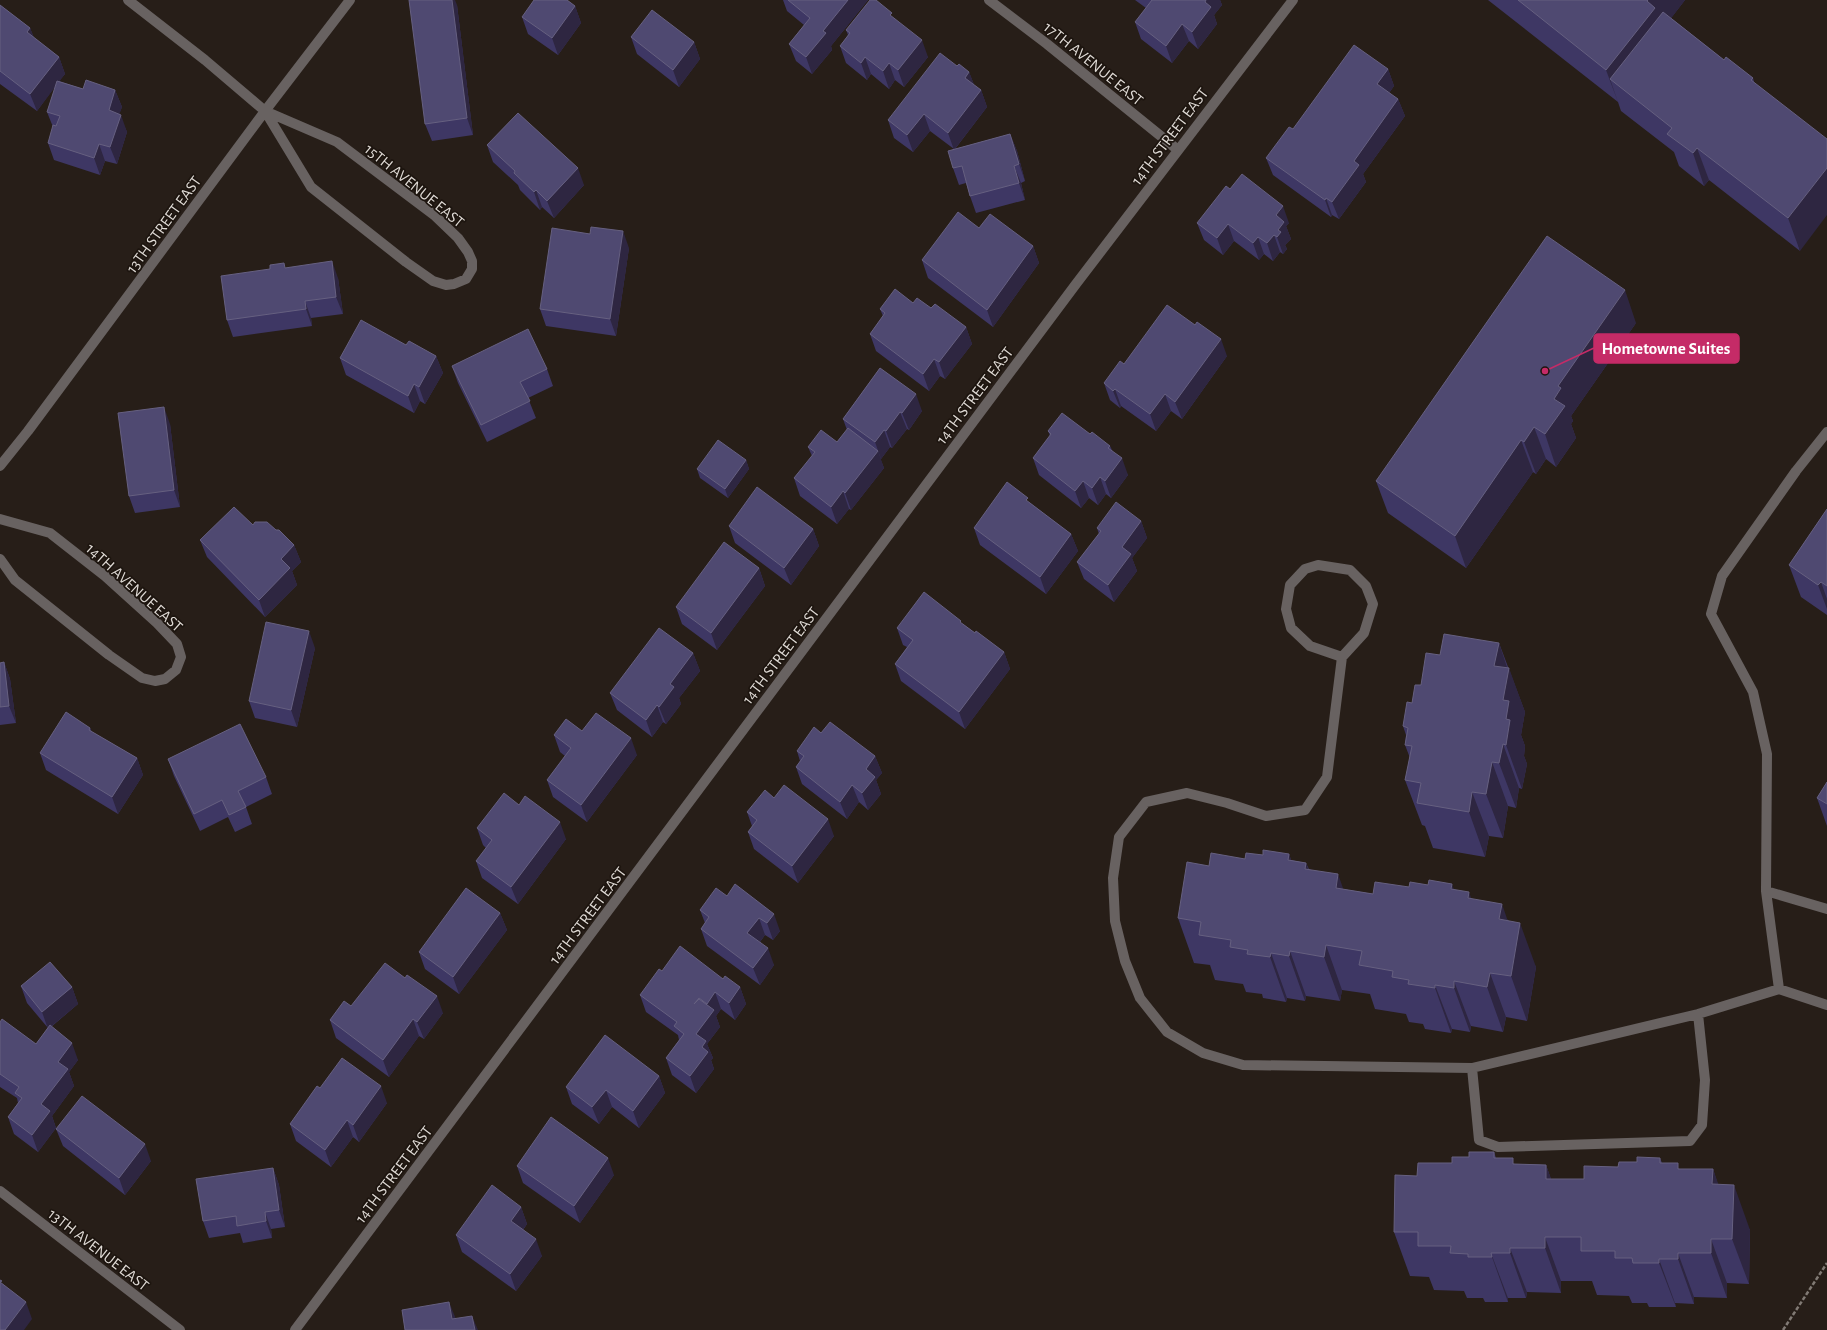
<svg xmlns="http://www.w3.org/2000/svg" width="1827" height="1330" viewBox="0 0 1827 1330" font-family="'Alegreya Sans',sans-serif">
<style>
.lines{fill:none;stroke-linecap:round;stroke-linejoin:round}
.path{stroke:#817a74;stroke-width:2.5;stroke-dasharray:4 2;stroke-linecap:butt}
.minor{stroke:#686261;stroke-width:10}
.wall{fill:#3e3764}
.shaded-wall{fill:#2e2641}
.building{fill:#4f4971;stroke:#666080}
.labels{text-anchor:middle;stroke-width:3.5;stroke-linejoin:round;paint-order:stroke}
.street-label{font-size:16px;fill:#dfdad5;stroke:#1d150f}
.leader{fill:none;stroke:#c52b67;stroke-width:1.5}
.callout-dot{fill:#c52b67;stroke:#1d150f;stroke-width:1.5}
.callout{fill:#c52b67;stroke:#c52b67;stroke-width:1.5}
.callout-label{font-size:17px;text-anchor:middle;font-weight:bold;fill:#fff}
</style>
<rect width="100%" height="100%" fill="#271e18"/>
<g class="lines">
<path class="path" d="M1783,1330L1827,1263"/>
<path class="minor" d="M128,0L205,60L265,111
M989,0L1047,44L1178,150
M265,111L337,142L434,215L458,238L468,252L472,261V269L466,279L454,284L446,285L433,281L406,262L311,187Z
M0,466L28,431L265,111L350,0
M0,519L50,533L105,576L157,623L177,644L181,657L176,670L165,679L155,681L142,678L109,655L15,580L0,559
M1318,565L1350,570L1366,586L1373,604L1364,633L1342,657L1310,646L1291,628L1286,609L1290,585L1305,569Z
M1342,657L1327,777L1305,810L1266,816L1227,803L1187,793L1146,802L1119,837L1113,878L1115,921L1125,961L1140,998L1167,1032L1203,1053L1243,1065L1472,1068L1698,1014L1779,989L1827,1005
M1766,891L1827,909
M1779,989L1766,891L1767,754L1753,692L1711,614L1722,576L1796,471L1827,432
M1472,1068L1479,1140L1498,1147L1690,1141L1702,1125L1705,1080L1698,1014
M0,1191L180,1330
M295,1330L1076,284L1293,0"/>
</g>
<path class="wall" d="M783,0H868L831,46L832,50L812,74L796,61L789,44L804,25L787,11Z
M1135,0H1220L1222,5L1214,15L1217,24L1198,49L1189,41L1172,63L1141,39L1135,22L1146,8Z
M1488,0H1685L1671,18L1724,60L1753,78L1800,251L1709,180L1704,186L1679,166L1674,152L1621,111L1618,102Z
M0,5L30,28L34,38L59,57L65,74L59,81L83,89L115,90L122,107L119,114L127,132L117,164L105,161L100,175L54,160L48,143L53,127L47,112L56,85L37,111L0,84Z
M457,5L473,135L432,141L425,124Z
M575,6L581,23L558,55L528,34L522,17Z
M894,18L928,57L904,87L895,80L889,89L871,74L867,80L846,63L840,46L848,35L846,30Z
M631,37L694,42L700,59L679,87L637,54Z
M957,66L969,72L974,85L981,90L987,107L955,149L1010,134L1017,151L1025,181L1021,183L1025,200L976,213L970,196L966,183L959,185L953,168L954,149L930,131L913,152L894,138L888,120Z
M1388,69L1394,86L1389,93L1398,99L1405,116L1363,174L1366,182L1339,219L1332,215L1331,217L1273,175L1266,158L1293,129Z
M487,145L584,185L554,218L542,207L540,210L520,190L518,185L493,162Z
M1197,223H1289L1286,226L1291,239L1285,245L1287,249L1283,254L1280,252L1273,261L1264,254L1259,260L1234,241L1223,255L1204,240Z
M979,228L1033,246L1039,263L993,327L928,278L922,260Z
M629,248L616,336L546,326L540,309Z
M286,268L338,278L343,314L311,318L312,326L233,337L227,320Z
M913,303L931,308L966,327L972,344L945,379L940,376L929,391L876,351L870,334L883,316L880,309Z
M1636,323L1571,416L1573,421L1571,424L1576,438L1556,467L1546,459L1536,474L1533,472L1466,568L1388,513L1376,481Z
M406,345L436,356L443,373L425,404L420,401L414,413L346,375L340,358Z
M1227,356L1182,419L1171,411L1156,431L1121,406L1120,408L1110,400L1104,383L1124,364Z
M452,366L547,369L553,386L528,398L536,418L487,442L458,383Z
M880,368L922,411L909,430L907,429L892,448L890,447L881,459L880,458L884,468L851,510L849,509L837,524L800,496L794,478L812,456L808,447L837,442L847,430L843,419Z
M170,424L180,507L135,513L129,496Z
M1048,431L1090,434L1110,446L1112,450L1128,475L1111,498L1106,494L1098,505L1089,498L1081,508L1039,475L1033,458L1050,436Z
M746,460L749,469L728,498L700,478L697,469Z
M1030,503L1071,534L1078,551L1046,594L980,545L974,528Z
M1827,509V615L1801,597L1789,565Z
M1141,521L1147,538L1132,558L1137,571L1114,602L1084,579L1077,562L1099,534L1097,528Z
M253,525L294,545L301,562L292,571L297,585L265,617L207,557L200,540Z
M729,526L813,529L819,546L791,585L735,543Z
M759,568L765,586L717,650L682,624L676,607Z
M963,624L975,633L1004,652L1010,669L965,729L901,681L895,664L907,647L903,645L897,628Z
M1499,643L1525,712L1521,735L1525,746L1524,756L1527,764L1522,789L1519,788L1516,808L1508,806L1503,838L1489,836L1485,857L1433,848L1425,826L1422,825L1405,780L1410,758L1405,745L1406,735L1403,726L1412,703L1421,685Z
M315,648L297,727L255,718L249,701Z
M693,653L700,671L679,698L681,704L666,724L663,722L652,737L617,710L610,693Z
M4,662L10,679L16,723L0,725V663Z
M90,728L92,732L137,758L143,775L118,814L46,770L40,753Z
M582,731L637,755L587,822L553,797L547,780L565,756L560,752L554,735Z
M821,733L875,756L882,773L876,780L881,794L868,810L859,802L847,819L802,784L796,767L800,761L797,751Z
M168,759L266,777L272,794L246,807L252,824L235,832L228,817L200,831L174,776Z
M1827,782V826L1817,798Z
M774,798L834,836L798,883L754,849L748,832L752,826L747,812Z
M477,828L566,839L518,904L482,878L476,861L486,848L483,845Z
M1289,854L1291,860L1306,863L1309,869L1343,889L1373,894L1409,887L1454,890L1471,899L1508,920L1536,967L1527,1021L1506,1017L1503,1032L1471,1026L1470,1032L1452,1029L1451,1033L1425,1029L1423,1024L1409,1022L1406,1014L1375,1009L1370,994L1342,990L1340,1001L1306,996L1305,1001L1287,998L1286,1002L1263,998L1262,994L1246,992L1243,984L1215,980L1210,965L1194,963L1178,918L1209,866L1263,855Z
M727,896L780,931L773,940L765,935L760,942L774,965L760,985L707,946L701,929L705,923L700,910Z
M500,913L507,930L459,994L425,969L419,952Z
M662,971L723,979L740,987L746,1004L735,1020L721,1009L716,1016L720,1027L707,1044L713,1058L711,1060L714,1069L696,1093L672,1075L666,1058L679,1040L678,1035L646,1012L640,995Z
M21,986L72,987L78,1004L51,1027L78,1060L69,1072L74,1086L52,1116L56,1128L38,1152L14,1134L8,1117L18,1103L17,1098L0,1087V1022L36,1044L48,1028L27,1003Z
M351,1006L443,1013L424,1039L419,1036L389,1077L336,1038L330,1020Z
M659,1076L665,1093L639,1128L612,1107L599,1124L572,1104L566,1087Z
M320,1088L387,1103L359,1142L353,1137L331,1167L296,1141L290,1124Z
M56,1129L151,1161L125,1195L63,1146Z
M1494,1152L1496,1158L1515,1164L1546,1165L1551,1179H1584L1618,1167L1660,1158L1662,1163L1680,1169H1713L1718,1185L1750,1230L1749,1284L1727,1283V1298L1694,1297V1304L1675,1303L1676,1307H1649L1647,1303H1632L1629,1296L1597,1295L1592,1281H1561V1293L1527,1292L1526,1298H1508V1302H1485L1483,1298H1467L1464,1291L1434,1290L1429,1277L1410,1276L1394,1232L1417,1176L1452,1163Z
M517,1166L614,1175L580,1223L523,1183Z
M273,1168L279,1185L285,1227L271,1229L272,1238L243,1243L240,1233L209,1238L203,1221Z
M521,1207L527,1224L523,1230L542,1256L516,1291L462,1252L456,1235Z"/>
<path class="shaded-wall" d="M452,0H455L457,5L473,135L467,118Z
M848,0H868L831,46L832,50L812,74L806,57L823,31Z
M1206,0H1220L1222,5L1214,15L1217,24L1198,49L1192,32L1205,2Z
M1648,0H1685L1663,29L1610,79L1618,102L1606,70Z
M575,6L581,23L558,55L552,38Z
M1182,24L1189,41L1172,63L1166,46Z
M30,28L37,45L27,32Z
M922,40L928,57L904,87L898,70Z
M694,42L700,59L679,87L673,70Z
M59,57L65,74L37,111L30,94Z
M865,57L871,74L867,80L861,63Z
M889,63L895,80L889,89L883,71Z
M1388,69L1394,86L1383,101L1377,84Z
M969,72L976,89L965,78Z
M115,90L122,107L115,127L109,110Z
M981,90L987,107L954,150L948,133Z
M1398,99L1405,116L1363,174L1366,182L1339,219L1332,202L1354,161Z
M924,114L930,131L913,152L907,135Z
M121,115L127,132L117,164L110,147Z
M1010,134L1017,151L1025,181L1019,164Z
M99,144L105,161L100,175L94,158Z
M1697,148L1709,180L1704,186L1693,153Z
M1014,166L1021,183L1025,200L1019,183Z
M578,168L584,185L554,218L547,201Z
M1827,168V215L1800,251L1788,218Z
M536,190L542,207L540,210L534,192Z
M1326,198L1332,215L1331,217L1325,200Z
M1283,206L1289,223L1286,226L1291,239L1285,245L1287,249L1283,254L1277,237L1278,230L1276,215Z
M1228,224L1234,241L1223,255L1217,238Z
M623,231L629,248L616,336L610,319Z
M1274,235L1280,252L1273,261L1267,243Z
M1258,237L1264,254L1259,260L1253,243Z
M1033,246L1039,263L993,327L987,310Z
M332,261L338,278L343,314L336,297Z
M1625,290L1636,323L1571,416L1573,421L1571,424L1576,438L1556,467L1545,434L1554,399L1558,386Z
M305,301L311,318L312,326L306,309Z
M966,327L972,344L945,379L939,362Z
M1221,339L1227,356L1182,419L1175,402Z
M436,356L443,373L425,404L419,387Z
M934,359L940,376L929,391L923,374Z
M414,384L420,401L414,413L408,396Z
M1115,389L1121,406L1120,408L1113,391Z
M916,394L922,411L909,430L902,413Z
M1165,394L1171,411L1156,431L1150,414Z
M164,407L170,424L180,507L174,490Z
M900,412L907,429L892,448L886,431Z
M1534,427L1546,459L1536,474L1524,442Z
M884,430L890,447L881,459L875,442Z
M1521,440L1533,472L1466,568L1455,536Z
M878,451L884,468L851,510L845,493Z
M1122,458L1128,475L1111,498L1105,481Z
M746,460L749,469L728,498L725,489Z
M1100,477L1106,494L1098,505L1092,488Z
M1083,481L1089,498L1081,508L1075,491Z
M843,491L849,509L837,524L831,507Z
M1141,521L1147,538L1132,558L1137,571L1114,602L1108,585L1122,547Z
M813,529L819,546L791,585L784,568Z
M1071,534L1078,551L1046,594L1040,577Z
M294,545L301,562L292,571L297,585L265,617L259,600L281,559Z
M759,568L765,586L717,650L711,633Z
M1821,582L1827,599V609L1818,585Z
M309,631L315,648L297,727L291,710Z
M1499,643L1508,670L1509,668L1525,712L1521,735L1525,746L1524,756L1527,764L1522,789L1506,745V719L1503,700L1494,666Z
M1004,652L1010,669L965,729L959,712Z
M693,653L700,671L679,698L681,704L666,724L659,707L670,684Z
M4,662L10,679L16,723L9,706Z
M657,705L663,722L652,737L646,720Z
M631,738L637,755L587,822L581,805Z
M1503,744L1519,788L1516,808L1499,763Z
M875,756L882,773L876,780L881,794L868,810L862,793L866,769Z
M137,758L143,775L118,814L112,797Z
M1492,762L1508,806L1503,838L1486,794Z
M852,785L859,802L847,819L840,802Z
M1472,792L1489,836L1485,857L1469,812Z
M828,819L834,836L798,883L792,866Z
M560,822L566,839L518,904L511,887Z
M1289,854L1305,899L1288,860Z
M1306,863L1323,907L1305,869Z
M1338,874L1354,919L1336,888Z
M1452,884L1468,929L1451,889Z
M1469,892L1485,937L1468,898Z
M1502,904L1516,945L1520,923L1536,967L1527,1021L1511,976L1499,919Z
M500,913L507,930L459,994L453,977Z
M774,914L780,931L773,940L767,923Z
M759,918L765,935L754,950L747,933Z
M1326,945L1342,990L1340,1001L1324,957Z
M768,948L774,965L760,985L753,968Z
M1290,951L1306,996L1305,1001L1289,956Z
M1271,953L1287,998L1286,1002L1270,957Z
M1490,973L1506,1017L1503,1032L1487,987Z
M1454,981L1471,1026L1470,1032L1454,988Z
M1435,985L1452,1029L1451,1033L1435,988Z
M72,987L78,1004L48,1029L42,1012Z
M740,987L746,1004L735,1020L729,1003Z
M715,992L721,1009L716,1016L720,1027L707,1044L713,1058L711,1060L714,1069L696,1093L690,1076L696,1034L710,1014L707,1004Z
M437,996L443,1013L424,1039L417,1022Z
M413,1019L419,1036L389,1077L383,1060Z
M72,1043L78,1060L69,1072L74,1086L52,1116L56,1128L38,1152L32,1135L41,1104L58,1062Z
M659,1076L665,1093L639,1128L633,1111Z
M381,1086L387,1103L359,1142L353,1125Z
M606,1090L612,1107L599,1124L592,1107Z
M347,1120L353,1137L331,1167L325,1150Z
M145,1144L151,1161L125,1195L119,1178Z
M608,1158L614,1175L580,1223L574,1206Z
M1546,1165L1562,1209L1546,1179Z
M273,1168L279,1185L285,1227L279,1210Z
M1713,1169L1729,1214L1712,1184Z
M1734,1185L1750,1230L1749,1284L1732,1239Z
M521,1207L527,1224L517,1238L511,1221Z
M265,1212L271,1229L272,1238L266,1221Z
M1545,1237L1561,1281V1293L1545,1248Z
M536,1239L542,1256L516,1291L510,1274Z
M1711,1239L1727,1283V1298L1711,1253Z
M1510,1248L1527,1292L1526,1298L1510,1253Z
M1491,1253L1508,1298V1302L1492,1257Z
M1678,1253L1694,1297V1304L1678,1259Z
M1659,1259L1675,1303L1676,1307L1659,1263Z
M26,1302L32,1319L24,1330H5Z
M449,1302L456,1319H452Z
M472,1316L478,1330H475Z"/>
<path class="building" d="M409,0H452L467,118L425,124Z
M534,0H567L575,6L552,38L522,17Z
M788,0H848L823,31L826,33L806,57L789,44L810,18Z
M870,0H876L892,13L890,15L922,40L898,70L889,63L883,71L865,57L861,63L840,46L850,33L846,30Z
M1152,0H1206L1205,2L1211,7L1192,32L1182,24L1166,46L1135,22Z
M1518,0H1648L1647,1L1655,8L1606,70Z
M0,5L30,28L27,32L59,57L30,94L0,71Z
M652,10L694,42L673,70L631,37Z
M1663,12L1724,60L1726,57L1753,78L1751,80L1827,139V168L1788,218L1697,148L1693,153L1667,134L1672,128L1610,79Z
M1354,45L1388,69L1377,84L1398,99L1354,161L1359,165L1332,202L1326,198L1325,200L1266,158L1289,127L1293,129Z
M940,53L957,66L959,64L969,72L965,78L981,90L948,133L924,114L907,135L888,120Z
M86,80L115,90L109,110L121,115L110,147L99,144L94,158L48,143L53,125L56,126L60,116L47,112L57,81L83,89Z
M518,113L578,168L547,201L536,190L534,192L514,173L515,171L487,145Z
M1010,134L1019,164L1014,166L1019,183L970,196L962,166L953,168L948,151Z
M1242,174L1283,206L1276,215L1284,222L1278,230L1281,232L1277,237L1274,235L1267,243L1258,237L1253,243L1228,224L1217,238L1197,223L1226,186L1230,189Z
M958,212L979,228L990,214L1033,246L987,310L922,260Z
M591,227L623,231L610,319L540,309L552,228L590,234Z
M1547,236L1625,290L1558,386L1561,388L1554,399L1565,406L1545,434L1534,427L1524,442L1521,440L1455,536L1376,481Z
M332,261L336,297L305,301L306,309L227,320L221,276L270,269V265L284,263L285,268Z
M895,289L913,303L917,298L931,308L935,304L966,327L939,362L934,359L923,374L870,334L885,313L880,309Z
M1167,305L1195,325L1197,322L1221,339L1175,402L1165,394L1150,414L1115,389L1113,391L1104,383L1120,361L1124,364Z
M361,320L406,345L409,341L436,356L419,387L414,384L408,396L340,358Z
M528,329L547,369L520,382L530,401L481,425L452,366Z
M880,368L916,394L902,413L900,412L886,431L884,430L875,442L843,419Z
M164,407L174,490L129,496L118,413Z
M1062,413L1090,434L1092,432L1110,446L1108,448L1122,458L1105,481L1100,477L1092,488L1083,481L1075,491L1033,458L1051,434L1048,431Z
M848,428L878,451L845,493L843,491L831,507L794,478L815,452L808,447L821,430L837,442Z
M718,440L746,460L725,489L697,469Z
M1007,482L1028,498L1026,500L1071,534L1040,577L974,528Z
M757,487L813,529L784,568L729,526Z
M1116,502L1141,521L1122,547L1131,554L1108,585L1077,562L1101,531L1097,528Z
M234,507L253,525L255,522H267L276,530H279L294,545L281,559L290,568L259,600L200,540Z
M1827,509V586L1821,582L1818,585L1789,565Z
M724,542L759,568L711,633L676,607Z
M924,592L961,621L960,622L975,633L976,631L1004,652L959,712L895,664L913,640L897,628Z
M266,622L309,631L291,710L249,701Z
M659,628L693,653L670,684L674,687L659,707L657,705L646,720L610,693Z
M1444,634L1499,643L1494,666L1509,668L1503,700L1509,701L1506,719L1510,720L1506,745L1503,744L1499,763L1492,762L1486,794L1472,792L1469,812L1417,803L1421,783L1405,780L1412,746L1405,745L1408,728L1403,726L1407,702L1412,703L1415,685H1421L1426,653L1440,655Z
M4,662L9,706L0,707V663Z
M66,712L90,728L89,730L137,758L112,797L40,753Z
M596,713L631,738L581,805L547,780L571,748L554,735L566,719L582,731Z
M830,722L875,756L866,769L875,777L862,793L852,785L840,802L796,767L804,756L797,751L814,727L821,733Z
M240,724L266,777L238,791L246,807L229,815L222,800L194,814L168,759Z
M1827,782V804L1817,798Z
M784,785L828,819L792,866L748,832L757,820L747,812L765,790L774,798Z
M504,793L519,805L525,796L560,822L511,887L476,861L492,840L477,828Z
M1263,850L1289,854L1288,860L1306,863L1305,869L1338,874L1336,888L1373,894L1375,882L1409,887L1410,882L1428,885L1429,880L1452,884L1451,889L1469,892L1468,898L1502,904L1499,919L1520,923L1511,976L1490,973L1487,987L1454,981V988L1435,985V988L1408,984L1409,980L1392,977L1393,971L1359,965L1362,951L1326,945L1324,957L1290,951L1289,956L1271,953L1270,957L1247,954L1248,950L1230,947L1231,940L1199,935L1201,922L1178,918L1187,862L1209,866L1211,853L1245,859L1246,853L1263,855Z
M735,884L774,914L767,923L759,918L747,933L768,948L753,968L701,929L709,917L700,910L716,888L727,896Z
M466,888L500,913L453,977L419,952Z
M680,946L723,979L725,976L740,987L729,1003L715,992L707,1004L699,998L694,1004L699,999L714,1010L696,1034L706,1041L702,1047L708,1052L690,1076L666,1058L684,1034L674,1026L677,1022L640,995L659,969L662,971Z
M50,962L72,987L42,1012L21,986Z
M385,963L405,978L407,975L437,996L417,1022L413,1019L383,1060L330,1020L344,1001L351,1006Z
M2,1019L36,1044L50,1025L72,1043L58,1062L68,1069L41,1104L50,1111L32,1135L8,1117L22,1098L15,1093L19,1087L0,1074V1022Z
M605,1035L659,1076L633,1111L606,1090L592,1107L566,1087Z
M342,1058L381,1086L353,1125L347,1120L325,1150L290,1124L317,1086L320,1088Z
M82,1096L145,1144L119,1178L56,1129Z
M551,1117L608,1158L574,1206L517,1166Z
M1469,1152H1494V1158H1513V1164L1546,1165V1179H1584V1166L1618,1167L1619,1162H1637V1157L1660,1158V1163H1678V1169H1713L1712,1184L1734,1185L1732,1239H1711V1253H1678V1259H1659V1263H1633L1632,1258H1615V1251H1581V1237H1545V1248H1510V1253H1491L1492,1257H1468V1254L1450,1253L1451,1246H1418V1232H1394L1395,1175L1417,1176L1418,1163H1452V1157H1469Z
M273,1168L279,1210L265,1212L266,1221L237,1226L236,1216L203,1221L196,1179Z
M492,1185L521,1207L511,1221L536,1239L510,1274L456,1235Z
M0,1280L2,1281L0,1282L26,1302L5,1330H0Z
M449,1302L452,1319L472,1316L475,1330H405L402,1310Z"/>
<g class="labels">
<g class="street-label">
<text transform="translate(1094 63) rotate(39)" y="6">17TH AVENUE EAST</text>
<text transform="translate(1169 136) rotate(-53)" y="6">14TH STREET EAST</text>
<text transform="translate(415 185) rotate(39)" y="6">15TH AVENUE EAST</text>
<text transform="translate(163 224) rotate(-54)" y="6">13TH STREET EAST</text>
<text transform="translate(974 395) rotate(-53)" y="6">14TH STREET EAST</text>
<text transform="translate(135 587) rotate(42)" y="6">14TH AVENUE EAST</text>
<text transform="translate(780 655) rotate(-53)" y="6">14TH STREET EAST</text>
<text transform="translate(587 915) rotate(-53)" y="6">14TH STREET EAST</text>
<text transform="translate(393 1174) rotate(-53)" y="6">14TH STREET EAST</text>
<text transform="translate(99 1249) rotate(38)" y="6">13TH AVENUE EAST</text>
</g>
</g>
<path class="leader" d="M1545 371L1594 348"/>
<circle class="callout-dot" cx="1545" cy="371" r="4"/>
<rect class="callout" x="1594" y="334" width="145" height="29" rx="4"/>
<g class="callout-label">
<text x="1666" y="354">Hometowne Suites</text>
</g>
</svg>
